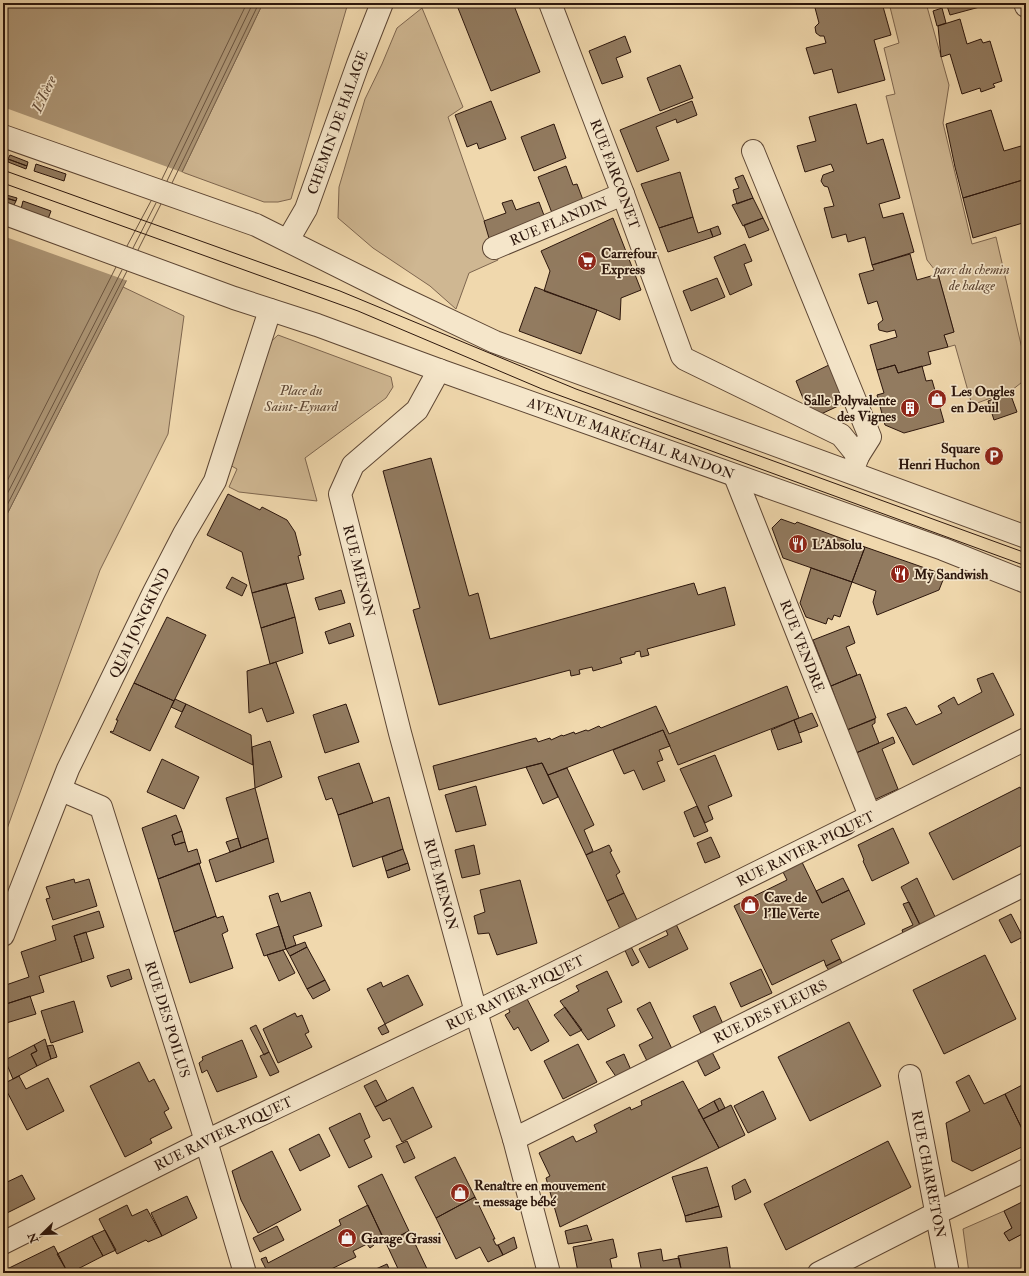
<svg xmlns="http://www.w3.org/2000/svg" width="1029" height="1276" viewBox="0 0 1029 1276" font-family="'IM FELL Double Pica',serif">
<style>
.green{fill:#cfb792;stroke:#7e664f}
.water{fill:#ad9676;stroke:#79634c}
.pier{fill:#f0d8ad}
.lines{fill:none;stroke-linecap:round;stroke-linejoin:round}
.shore{stroke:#6c5641;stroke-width:1}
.building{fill:#927b60;stroke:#2c160c}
.minor-casing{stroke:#5d4634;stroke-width:24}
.minor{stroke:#f5e6ca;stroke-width:22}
.tram{stroke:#2c160c;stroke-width:1}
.labels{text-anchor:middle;stroke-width:3.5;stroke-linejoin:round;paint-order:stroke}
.street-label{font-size:14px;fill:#2c160c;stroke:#f5e6ca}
.poi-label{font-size:14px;font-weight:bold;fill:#2c160c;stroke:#f5e6ca;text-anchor:start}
.park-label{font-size:14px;font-style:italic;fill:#5d4634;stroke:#f5e6ca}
.water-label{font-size:15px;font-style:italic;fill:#604936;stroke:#f5e6ca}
</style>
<rect width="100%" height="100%" fill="#f0d8ad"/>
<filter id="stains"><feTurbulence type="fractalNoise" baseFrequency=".005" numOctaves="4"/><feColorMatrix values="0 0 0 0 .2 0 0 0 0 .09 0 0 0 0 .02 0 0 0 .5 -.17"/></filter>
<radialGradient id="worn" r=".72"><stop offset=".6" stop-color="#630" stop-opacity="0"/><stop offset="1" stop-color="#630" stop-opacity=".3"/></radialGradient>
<path class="green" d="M263,3H348L291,199L278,202H264L182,172Z
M889,3H926L949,85L943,123L972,244L996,237L1026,366V379L1012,390L972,405L955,345L948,347L944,335L954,332L938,274L927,260L886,96L895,94L884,48L899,43Z
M422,8L463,107L448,117L498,260L469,273L456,309L430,286L373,248L338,218L339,187L365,99L382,64L397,28Z
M123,287L184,316L168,434L100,570L3,840V522Z
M278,335L391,377L393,387L386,398L305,458L317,501L239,492L229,487L237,469L228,464L262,350Z
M1004,1211L1012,1228L1004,1233L1009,1241L1026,1232V1273H969L963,1229Z"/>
<path class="water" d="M3,3H263L182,172L3,522Z"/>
<path class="pier" d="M3,107L184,173L128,281L3,236Z"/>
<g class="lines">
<path class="shore" d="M162,179L247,3
M167,181L253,3
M172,183L259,3
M127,246L151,201
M133,248L156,203
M138,250L161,204
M3,489L116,267
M3,502L122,270
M3,513L127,271"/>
</g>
<path class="building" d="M456,3H513L540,72L491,91Z
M803,3H882L891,35L874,40L885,80L838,93L832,69L814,74L806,48L826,43L824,36H820L816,33L815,27L819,23L814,4L804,7Z
M946,3H987V5L950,15Z
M942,8L946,23L937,26L933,11Z
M960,19L967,44L981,39L983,43L990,41L1002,81L993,84L995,87L981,92L980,88L962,94L950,54L941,57L938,26Z
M625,36L631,52L616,58L623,77L602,84L589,51Z
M680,65L693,98L660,111L647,78Z
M491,101L506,139L479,149L477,143L467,147L455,115Z
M692,101L697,115L677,123L676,119L656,127L669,160L637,172L620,130Z
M856,104L867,144L883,139L900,198L879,204L883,218L903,213L914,252L872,265L865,237L848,242L846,234L832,238L824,208L834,206L828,187L824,186L821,181L823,175L834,171L831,164L805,172L797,146L816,141L809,117Z
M991,110L1004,151L1021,146L1022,150L1026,148V179L963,198L955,167L946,124Z
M554,124L566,158L534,171L521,137Z
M10,155L28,162L27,166L8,159Z
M8,159L27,166L26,169L8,162Z
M36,164L66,174L64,181L34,171Z
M566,166L573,185L577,184L583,200L552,213L538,177Z
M680,172L693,217L659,228L641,184Z
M743,175L753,198L737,204L733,190L739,188L735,178Z
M1026,179V222L973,238L963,198Z
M3,194L17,198L16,201L3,197Z
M3,197L16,201L14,205L3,201Z
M753,198L763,218L743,226L732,205Z
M512,200L516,210L539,202L545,218L489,238L484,221L506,213L502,203Z
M23,201L51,211L48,219L21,209Z
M693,217L698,233L710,229L713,237L668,252L659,228Z
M613,218L641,290L621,298L620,320L597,310L544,291L550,271L541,251Z
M763,218L769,230L749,238L744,225Z
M718,226L721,234L713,237L710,229Z
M745,244L752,261L744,264L752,285L730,295L714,257Z
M910,254L917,280L938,274L954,332L944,335L948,347L928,352L931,364L898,373L895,365L877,370L870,345L897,337L895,330L887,332L879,330L878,324L883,320L877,301L868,304L859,274L874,270L872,265Z
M717,278L725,297L691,311L683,291Z
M535,287L597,310L581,354L519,331Z
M831,364L849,401L821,414L807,408L796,381Z
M895,365L898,373L922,366L926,381L932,380L944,422L904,433L885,425L877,395L884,393L877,370Z
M1010,393L1017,412L994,420L988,401Z
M431,458L469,596L478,593L490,639L694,583L698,595L725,587L735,625L647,649L649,655L641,657L640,651L635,652V654L620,658L622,663L593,671L592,667L579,670L580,674L571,676L570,670L439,705L413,610L420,608L383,471Z
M228,494L260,510L262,507L287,520L295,532L301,555L298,556L304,579L252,593L242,552L207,535Z
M781,519L795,524L797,522L865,547L852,582L783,558L772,528Z
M865,547L945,575L939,590L877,615L873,602L876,591L852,582Z
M811,568L852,582L840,617L834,615L832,620L828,618L826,624L806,617L800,603Z
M232,577L247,585L242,596L226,588Z
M286,583L295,617L261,628L252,593Z
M341,590L345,603L319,610L315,598Z
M167,617L206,635L174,701L134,683Z
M295,617L303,653L270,664L261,628Z
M350,623L354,636L329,644L325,632Z
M849,626L855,643L846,647L857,675L831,686L813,640Z
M276,662L294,713L267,722L262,708L249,713L247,671Z
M993,673L1014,715L913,765L887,714L906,707L916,725L942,713L938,706L954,697L958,705L982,692L977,679Z
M860,674L876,718L847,730L831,686Z
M134,683L174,701L150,751L110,732L111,731L113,732L118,720H116Z
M787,686L799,718L678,765L663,730L548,775L542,763L439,790L433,766L536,738L538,742L550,738L551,740L562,735L563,736L574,732L575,734L586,730L588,731L599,726L601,728L656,706L669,734Z
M175,699L186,704L182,712L171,707Z
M186,704L251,735L253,765L175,727Z
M346,704L359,742L325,753L313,715Z
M812,713L818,726L799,733L794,720Z
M875,719V723L872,725L879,743L856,753L847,730Z
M794,720L802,742L778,750L771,730Z
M663,730L670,746L659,750L663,760L657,762L665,781L643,790L634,770L624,774L613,750Z
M893,737L895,743L882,749L898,789L874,800L856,753Z
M270,741L282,777L255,788L252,747Z
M715,755L732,796L708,806L713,819L705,823L680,769Z
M162,759L199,777L184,809L147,792Z
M359,763L373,803L338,815L332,798L326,800L318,777Z
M542,763L558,797L543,804L526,767Z
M567,768L594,825L584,830L593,851L586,855L548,775Z
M476,786L486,825L456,832L445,795Z
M1020,787L1026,798V843L953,880L929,833Z
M255,788L268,838L241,848L226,798Z
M389,797L403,849L353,867L338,815Z
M697,806L708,831L694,837L684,812Z
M176,815L182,831L172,835L175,845L185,842L188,852L197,849L201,863L158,879L142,828Z
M893,828L909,863L872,881L863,861L864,860L858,845Z
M182,831L185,842L175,845L172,835Z
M711,837L720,857L705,863L697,843Z
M238,838L241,848L230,852L226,842Z
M268,838L274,862L216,882L209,860Z
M474,845L480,874L462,878L455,850Z
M609,845L612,851L610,852L620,872L616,875L624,893L607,901L586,855Z
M403,849L408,863L386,871L382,857Z
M800,858L822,903L849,890L865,924L831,940L840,959L826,966L824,960L772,985L734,906L787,880L781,868Z
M199,863L216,916L174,932L158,879Z
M408,863L410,870L388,878L386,871Z
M843,878L849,890L822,903L816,891Z
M917,878L936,919L921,927L901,887Z
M74,879L75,883L89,879L97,906L53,920L46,899L50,898L46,887Z
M520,880L537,943L497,955L489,933L478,934L474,916L485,912L480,890Z
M310,892L322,926L293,936L296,945L286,949L269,896L278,893L281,902Z
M624,893L637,920L620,929L607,901Z
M909,902L921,927L904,936L902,930L913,925L903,904Z
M99,911L104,927L74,936L82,962L39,976L44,992L3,1005V986L29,977L21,952L56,940L52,926Z
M1011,914L1023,937L1011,943L999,920Z
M216,916L217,918L223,916L228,931L222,934L233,968L190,983L174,932Z
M674,920L688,949L649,968L639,949L668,935L664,925Z
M279,926L286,949L264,956L256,934Z
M86,932L94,958L82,962L74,936Z
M305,942L307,947L290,956L286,949Z
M629,943L639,962L632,966L623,946Z
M307,947L325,980L307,989L290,956Z
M283,950L295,973L279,981L267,955Z
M985,955L1016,1019L944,1054L913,990Z
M840,959L843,965L830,972L826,966Z
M1026,960V972L1021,962Z
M129,969L132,979L111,987L107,976Z
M761,969L772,993L741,1007L730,983Z
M607,971L622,1002L607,1009L615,1026L588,1040L560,1001L579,991L576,986Z
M408,975L423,1005L385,1024L367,989L381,982L383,987Z
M325,980L330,990L313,999L307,989Z
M525,995L549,1041L531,1051L518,1027L514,1030L505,1015L510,1012L507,1005Z
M30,996L36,1014L3,1024V1005Z
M74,1001L83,1032L51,1043L41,1011Z
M650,1002L672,1049L647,1061L639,1045L653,1038L637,1009Z
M715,1006L723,1024L702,1035L693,1016Z
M565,1007L582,1030L570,1036L554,1015Z
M295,1013L297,1017L302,1015L309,1032L305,1034L312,1047L278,1063L263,1029Z
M849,1022L881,1086L810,1121L778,1057Z
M385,1024L389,1032L382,1035L378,1028Z
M256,1025L269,1052L264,1055L250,1028Z
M45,1039L51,1059L37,1066L31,1054L37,1051L34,1045Z
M242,1040L257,1077L217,1092L207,1070L202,1073L199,1063L203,1060L202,1057Z
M578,1044L597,1082L563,1099L544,1061Z
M34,1045L37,1051L31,1054L37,1066L13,1079L5,1060Z
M53,1045L57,1057L51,1059L47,1046Z
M711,1050L720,1068L705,1076L696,1058Z
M269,1052L279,1072L270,1076L260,1056Z
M624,1054L631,1070L617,1078L606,1062Z
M139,1062L149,1082L154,1079L169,1109L164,1112L172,1128L150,1139L152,1143L125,1157L90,1086Z
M969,1075L984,1104L1005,1094L1026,1137V1145L972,1171L952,1161L946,1123L970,1111L956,1082Z
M19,1076L26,1089L48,1078L64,1111L27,1130L3,1084Z
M376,1080L387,1101L375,1107L364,1086Z
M683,1081L719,1148L560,1227L546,1178L550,1176L539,1153L573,1136L576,1142L597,1132L594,1125L630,1107L631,1110L642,1105L641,1101Z
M1026,1083V1137L1005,1094Z
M413,1087L432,1127L402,1142L390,1118L383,1121L375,1107Z
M763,1091L776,1119L748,1133L734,1106Z
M720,1098L725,1108L719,1111L714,1101Z
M714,1101L719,1111L703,1119L698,1110Z
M731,1105L745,1135L719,1148L703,1119Z
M360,1113L370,1137L364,1140L372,1157L349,1168L329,1128Z
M319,1134L330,1156L300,1171L289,1149Z
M407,1141L415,1158L404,1163L396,1146Z
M888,1141L911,1187L786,1250L764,1204Z
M272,1151L301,1210L258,1233L241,1200L232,1171Z
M455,1157L475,1197L436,1218L415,1177Z
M707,1167L719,1206L685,1216L672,1177Z
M382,1174L409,1231L386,1243L358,1186Z
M22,1175L35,1199L3,1215V1184Z
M745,1179L751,1192L735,1200L732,1186Z
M187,1196L197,1218L162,1236L151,1213Z
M475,1197L495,1239H493L496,1245H498L503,1255L488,1262L480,1247L456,1259L436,1218Z
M1026,1200V1232L1009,1241L1004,1233L1012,1228L1004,1211Z
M127,1205L132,1216L147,1209L162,1236L148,1242L146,1240L117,1254L99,1219Z
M368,1205L382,1236L373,1241L374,1245L370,1248L367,1244L353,1251L356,1257L323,1273H268L261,1259L266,1257L268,1263L341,1225L339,1220Z
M719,1206L722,1217L686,1222L685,1216Z
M587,1225L592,1240L568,1244L565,1231Z
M277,1226L284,1240L260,1252L253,1238Z
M105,1230L116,1250L103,1256L92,1236Z
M409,1231L429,1273H400L386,1243Z
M92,1236L103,1256L70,1273H68L57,1254Z
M514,1237L517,1248L503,1255L498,1245Z
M613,1239L617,1257L610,1259L613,1273H571L578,1272L573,1247Z
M54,1246L68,1273H3V1271Z
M727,1247L731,1273H682L678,1256Z
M661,1249L663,1261L679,1258L682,1273H642L638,1253Z
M387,1264L391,1273H367Z
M80,1268L83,1273H70Z"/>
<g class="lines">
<g class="minor-casing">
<g id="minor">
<path id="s1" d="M550,3L623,194L682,356L685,359L841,435L858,456"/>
<path d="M1025,3L1026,6"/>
<path d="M3,136L256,225L400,297L495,342L1026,537"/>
<path d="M753,151L870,437L858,456L853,469"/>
<path id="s2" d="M3,213L234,298L317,325L439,370L943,549L1026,582"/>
<path id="s3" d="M288,240L306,209L358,64L382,3"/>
<path id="s4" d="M494,248L623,194"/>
<path id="s5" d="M439,370L417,410L353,465L340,494L400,733L476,1012L514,1139L549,1273"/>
<path id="s6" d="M735,476L870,816"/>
<path id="s7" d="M61,790L101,807L206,1141L245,1273"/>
<path id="s8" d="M3,935L68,769L154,592L184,534L215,481L270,310"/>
<path id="s9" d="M910,1076L948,1273"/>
<path id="s10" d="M514,1139L1026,884"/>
<path id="s11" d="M3,1243L206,1141L476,1012L1026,739"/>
<path d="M819,1273L937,1213L1026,1170"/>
</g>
</g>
<use href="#minor" class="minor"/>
<path class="tram" d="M3,170L340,291L576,389L1026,553
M3,183L358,311L542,389L1026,566"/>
</g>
<defs>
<g id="supermarket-disc" transform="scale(1)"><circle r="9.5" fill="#8f2418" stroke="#f5e6ca"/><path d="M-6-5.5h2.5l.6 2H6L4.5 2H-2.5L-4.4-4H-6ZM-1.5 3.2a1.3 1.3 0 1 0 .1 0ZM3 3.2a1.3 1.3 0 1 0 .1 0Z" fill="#fff"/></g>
<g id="shop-disc" transform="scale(1)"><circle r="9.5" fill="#8f2418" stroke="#f5e6ca"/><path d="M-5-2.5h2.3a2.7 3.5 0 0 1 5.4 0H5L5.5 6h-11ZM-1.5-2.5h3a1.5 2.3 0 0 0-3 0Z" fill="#fff"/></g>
<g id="building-disc" transform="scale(1)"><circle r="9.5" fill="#8f2418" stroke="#f5e6ca"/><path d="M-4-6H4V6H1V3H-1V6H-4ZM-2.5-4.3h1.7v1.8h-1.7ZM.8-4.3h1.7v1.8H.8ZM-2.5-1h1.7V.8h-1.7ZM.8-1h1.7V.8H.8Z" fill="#fff"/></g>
<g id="parking-disc" transform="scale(1)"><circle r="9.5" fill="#8f2418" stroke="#f5e6ca"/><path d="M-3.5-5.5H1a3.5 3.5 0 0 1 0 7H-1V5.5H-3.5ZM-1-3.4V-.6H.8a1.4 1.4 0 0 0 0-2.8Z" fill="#fff"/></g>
<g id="restaurant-disc" transform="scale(1)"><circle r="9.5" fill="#8f2418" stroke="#f5e6ca"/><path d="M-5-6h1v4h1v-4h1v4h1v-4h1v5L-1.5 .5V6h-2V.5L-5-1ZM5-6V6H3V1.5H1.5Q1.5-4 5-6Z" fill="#fff"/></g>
</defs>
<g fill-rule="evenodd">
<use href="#supermarket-disc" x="587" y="261"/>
<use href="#shop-disc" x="937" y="399"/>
<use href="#building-disc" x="910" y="408"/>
<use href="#parking-disc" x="994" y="456"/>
<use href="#restaurant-disc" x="798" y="544"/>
<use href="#restaurant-disc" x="900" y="574"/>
<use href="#shop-disc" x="750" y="905"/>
<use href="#shop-disc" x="460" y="1193"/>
<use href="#shop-disc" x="347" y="1238"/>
</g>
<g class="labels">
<g class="street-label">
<text dy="5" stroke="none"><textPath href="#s3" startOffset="128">CHEMIN DE HALAGE</textPath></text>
<text dy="5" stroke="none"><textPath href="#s1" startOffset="183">RUE FARCONET</textPath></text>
<text dy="5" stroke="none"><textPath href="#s4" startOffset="70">RUE FLANDIN</textPath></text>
<text dy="5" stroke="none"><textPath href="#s2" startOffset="667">AVENUE MARÉCHAL RANDON</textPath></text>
<text dy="5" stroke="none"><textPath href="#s5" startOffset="241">RUE MENON</textPath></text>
<text dy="5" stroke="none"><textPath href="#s8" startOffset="341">QUAI JONGKIND</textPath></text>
<text dy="5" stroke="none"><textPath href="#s6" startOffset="183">RUE VENDRE</textPath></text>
<text dy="5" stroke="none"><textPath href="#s11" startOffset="894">RUE RAVIER-PIQUET</textPath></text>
<text dy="5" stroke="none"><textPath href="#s5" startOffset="565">RUE MENON</textPath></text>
<text dy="5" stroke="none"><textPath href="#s11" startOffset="570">RUE RAVIER-PIQUET</textPath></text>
<text dy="5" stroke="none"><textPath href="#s10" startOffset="286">RUE DES FLEURS</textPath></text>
<text dy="5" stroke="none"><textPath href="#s7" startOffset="266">RUE DES POILUS</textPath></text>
<text dy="5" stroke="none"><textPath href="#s11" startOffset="246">RUE RAVIER-PIQUET</textPath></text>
<text dy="5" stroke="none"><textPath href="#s9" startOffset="100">RUE CHARRETON</textPath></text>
</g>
<g class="poi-label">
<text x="601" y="258">Carrefour<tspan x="601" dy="16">Express</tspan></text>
<text x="951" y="396">Les Ongles<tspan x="951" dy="16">en Deuil</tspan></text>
<text x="896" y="405" text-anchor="end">Salle Polyvalente<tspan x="896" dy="16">des Vignes</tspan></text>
<text x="980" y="453" text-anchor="end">Square<tspan x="980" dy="16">Henri Huchon</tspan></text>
<text x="812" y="549">L'Absolu</text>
<text x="914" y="579">My Sandwish</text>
<text x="764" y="902">Cave de<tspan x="764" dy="16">l'Ile Verte</tspan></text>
<text x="474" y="1190">Renaître en mouvement<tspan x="474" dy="16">- message bébé</tspan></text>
<text x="361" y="1243">Garage Grassi</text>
</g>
<g class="park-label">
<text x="972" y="274">parc du chemin<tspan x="972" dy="16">de halage</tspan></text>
<text x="301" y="395">Place du<tspan x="301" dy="16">Saint-Eynard</tspan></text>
</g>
<g class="water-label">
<text transform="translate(44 94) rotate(-65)" y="5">L'Isère</text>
</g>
</g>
<rect width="1029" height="1276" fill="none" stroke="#f0d8ad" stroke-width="16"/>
<rect x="4" y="4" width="1021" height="1268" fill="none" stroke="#2c160c" stroke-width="2"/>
<rect x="8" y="8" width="1013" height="1260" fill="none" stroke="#2c160c"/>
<g transform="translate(42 1234) rotate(247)" stroke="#f5e6ca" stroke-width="3" paint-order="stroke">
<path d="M0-3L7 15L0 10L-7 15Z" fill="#2c160c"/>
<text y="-6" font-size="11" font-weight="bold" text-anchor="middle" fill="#2c160c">N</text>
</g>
<rect width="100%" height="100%" filter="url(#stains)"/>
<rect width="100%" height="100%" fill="url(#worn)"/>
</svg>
